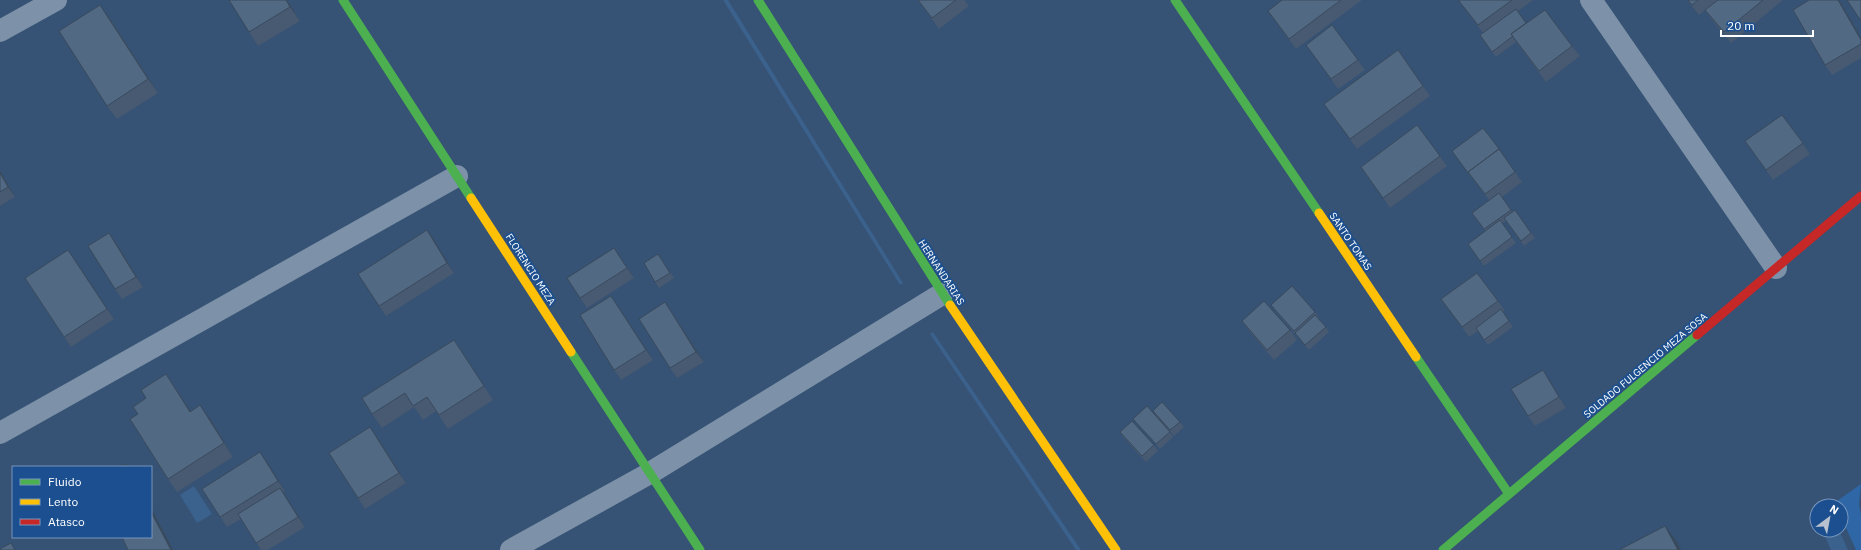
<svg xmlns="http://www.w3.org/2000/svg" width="1861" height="550" viewBox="0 0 1861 550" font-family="'IBM Plex Sans',sans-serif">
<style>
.green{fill:#2f66a5}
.water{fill:#3b618d}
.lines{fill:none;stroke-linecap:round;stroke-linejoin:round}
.street{stroke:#7d92a8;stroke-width:22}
.fast{stroke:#4caf50;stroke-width:9}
.slow{stroke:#ffc107;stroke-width:9}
.jam{stroke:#c62828;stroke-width:9}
.wall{fill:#475a72}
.shaded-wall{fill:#394a5c}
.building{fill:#526984;stroke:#394a5c}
.labels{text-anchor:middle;stroke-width:3.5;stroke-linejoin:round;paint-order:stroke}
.street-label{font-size:10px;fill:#fff;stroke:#1b4f8f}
</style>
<rect width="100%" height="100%" fill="#365274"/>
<path class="green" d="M1861,484L1859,504L1861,515V550H1856L1841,517V506H1836L1834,503Z"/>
<path class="water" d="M723,0H728L903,283L900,285Z
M933,332L1081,550H1076L930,334Z
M194,486L212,514L197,523L180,495Z
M1822,530H1839L1848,550H1831Z"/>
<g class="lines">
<path class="street" d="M1591,0L1776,268
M0,31L56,0
M0,433L457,176
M511,550L650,473L942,294"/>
<path class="fast" d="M343,0L471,198
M758,0L950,305
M1175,0L1319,213
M571,352L700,550
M1416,357L1509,494
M1443,550L1697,335"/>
<path class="slow" d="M471,198L571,352
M1319,213L1416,357
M950,305L1116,550"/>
<path class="jam" d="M1697,335L1861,196"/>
</g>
<path class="wall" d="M287,0L300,21L258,46L249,32Z
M918,0H964L969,6L939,29Z
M1282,0H1362L1296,49L1268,11Z
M1460,0H1533L1518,11L1526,23L1572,46L1580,56L1546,82L1516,42L1496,57L1480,35L1483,33L1459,1Z
M1687,0H1783L1731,43L1712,20L1705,10L1699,15Z
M1839,0L1861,38V58L1832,75L1825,65Z
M110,19L158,93L117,119L107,106Z
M1306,45L1358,60L1365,70L1338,89Z
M1398,50L1430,96L1357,149L1324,104Z
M1782,115L1810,154L1773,180L1745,141Z
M1417,125L1447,166L1390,208L1361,167Z
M1500,150L1522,182L1502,197L1512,212L1515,210L1535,238L1524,246L1506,221L1502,224L1516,243L1484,266L1468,244L1485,231L1472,213L1489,200L1472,178L1452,151Z
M0,171L15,197L0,206Z
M427,230L454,273L386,316L379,306Z
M116,243L143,287L122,299L115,289Z
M614,248L634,278L587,308L580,298Z
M658,254L674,278L659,288L655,282Z
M75,260L114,319L71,347L64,337Z
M1441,299L1498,301L1505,311L1503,312L1513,327L1488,345L1478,331L1469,337Z
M665,302L704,362L677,378L670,368Z
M1271,305L1315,312L1319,318H1318L1326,327L1329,332L1309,350L1275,311Z
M618,306L653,360L621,380L614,370Z
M1242,321L1290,330L1297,340L1274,360L1249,331Z
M463,354L493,400L448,429L436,411L423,420L414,407L382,428L372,414Z
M1550,381L1566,408L1535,426L1528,416Z
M175,388L190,411L210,419L233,457L177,492L168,479Z
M1153,411L1180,422L1184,427L1174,436L1156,416Z
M1133,419L1170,432L1173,437L1160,449L1137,424Z
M1120,432L1154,445L1158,451L1146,462L1123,437Z
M377,437L406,483L365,509L358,498Z
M260,452L285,491L283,492L305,527L268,550H261L241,519L227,527L220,517Z"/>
<path class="shaded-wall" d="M286,0H287L300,21L290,7Z
M1838,0H1839L1861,38V40Z
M100,5L110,19L158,93L148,79Z
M0,171L15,197L8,187L0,173Z
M427,230L434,240L454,273L447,263Z
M109,233L116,243L143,287L136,277Z
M614,248L621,258L634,278L627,268Z
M68,250L75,260L114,319L107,309Z
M611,296L618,306L653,360L646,350Z
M665,302L672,313L704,362L696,352Z
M1543,370L1550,381L1566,408L1559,397Z
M166,374L175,388L200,425L190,412Z
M200,405L210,419L233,457L224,443Z
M370,427L377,437L406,483L399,473Z
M260,452L267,462L285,491L278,481Z
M280,488L287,498L305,527L298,517Z
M151,508L173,550H171L151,512Z
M1665,526L1677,542L1681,550H1678Z"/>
<path class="building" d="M229,0H286L290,7L249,32Z
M918,0H956L932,18Z
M1282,0H1341L1289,39L1268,11Z
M1460,0H1512L1478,25L1459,1Z
M1688,0H1698L1692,5Z
M1718,0H1763L1724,32L1705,10Z
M1809,0H1838L1861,40V44L1825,65L1793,10Z
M1847,0H1861V21Z
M100,5L148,79L107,106L59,31Z
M1516,9L1526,23L1511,34L1513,36L1492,52L1480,35Z
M1545,10L1572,46L1539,71L1511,34Z
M1332,25L1358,60L1331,79L1306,45Z
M1398,50L1423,86L1350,139L1324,104Z
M1782,115L1803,143L1766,170L1745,141Z
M1417,125L1440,156L1383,198L1361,167Z
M1483,128L1500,150L1499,149L1468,172H1469L1468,173L1452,151Z
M1499,149L1515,172L1485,194L1468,172Z
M0,173L8,187L0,192Z
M1499,193L1511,210L1484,229L1472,213Z
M1515,210L1531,233L1521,241L1504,218Z
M1500,220L1512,237L1480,261L1468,244Z
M427,230L447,263L379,306L358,274Z
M109,233L136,277L115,289L88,246Z
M614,248L627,268L580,298L567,278Z
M68,250L107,309L64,337L25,278Z
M658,254L670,273L655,282L644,263Z
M1477,273L1498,301L1462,327L1441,299Z
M1292,286L1315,312L1294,331L1271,305Z
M611,296L646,350L614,370L580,315Z
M1264,301L1290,330L1267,350L1242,321Z
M665,302L696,352L670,368L639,319Z
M1501,309L1509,321L1484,340L1476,328Z
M1315,315L1326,327L1305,345L1295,333Z
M454,340L484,386L439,415L427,397L413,406L405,393L372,414L362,398Z
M1543,370L1559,397L1528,416L1511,389Z
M166,374L190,412L200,405L224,443L168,479L130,419L138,414L133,407L146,398L141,390Z
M1162,402L1180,422L1170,430L1153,411Z
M1147,406L1170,432L1156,444L1133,419Z
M1132,421L1154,445L1142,456L1120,432Z
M370,427L399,473L358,498L329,453Z
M260,452L278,481L220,517L202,489Z
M126,464L127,467H120Z
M280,488L298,517L256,543L238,514Z
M151,512L171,550H128L122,537H151Z
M1665,526L1678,550H1619Z
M11,543L15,550H0V549Z"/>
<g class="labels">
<g class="street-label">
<text transform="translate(1351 241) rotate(56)" y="4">SANTO TOMAS</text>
<text transform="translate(531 269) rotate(57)" y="4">FLORENCIO MEZA</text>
<text transform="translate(942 272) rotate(57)" y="4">HERNANDARIAS</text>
<text transform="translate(1645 365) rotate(-40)" y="4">SOLDADO FULGENCIO MEZA SOSA</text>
</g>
</g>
<rect x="12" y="466" width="140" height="72" fill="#1b4f8f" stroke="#7695bc"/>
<rect x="20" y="479" width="20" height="6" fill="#4caf50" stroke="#7695bc"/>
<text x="48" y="486" font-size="12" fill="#ffffff">Fluido</text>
<rect x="20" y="499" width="20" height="6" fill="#ffc107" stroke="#7695bc"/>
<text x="48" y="506" font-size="12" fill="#ffffff">Lento</text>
<rect x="20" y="519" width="20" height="6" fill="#c62828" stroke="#7695bc"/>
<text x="48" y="526" font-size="12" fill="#ffffff">Atasco</text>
<g transform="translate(1829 518) rotate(32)"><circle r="19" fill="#1b4f8f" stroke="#7695bc"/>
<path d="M0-3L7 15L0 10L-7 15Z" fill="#b9c2ce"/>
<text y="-6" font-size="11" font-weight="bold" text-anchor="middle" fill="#ffffff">N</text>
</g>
<path d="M1721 30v6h92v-6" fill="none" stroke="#ffffff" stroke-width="2"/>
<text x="1727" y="30" font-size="12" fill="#ffffff" stroke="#1b4f8f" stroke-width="3" paint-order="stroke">20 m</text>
</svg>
